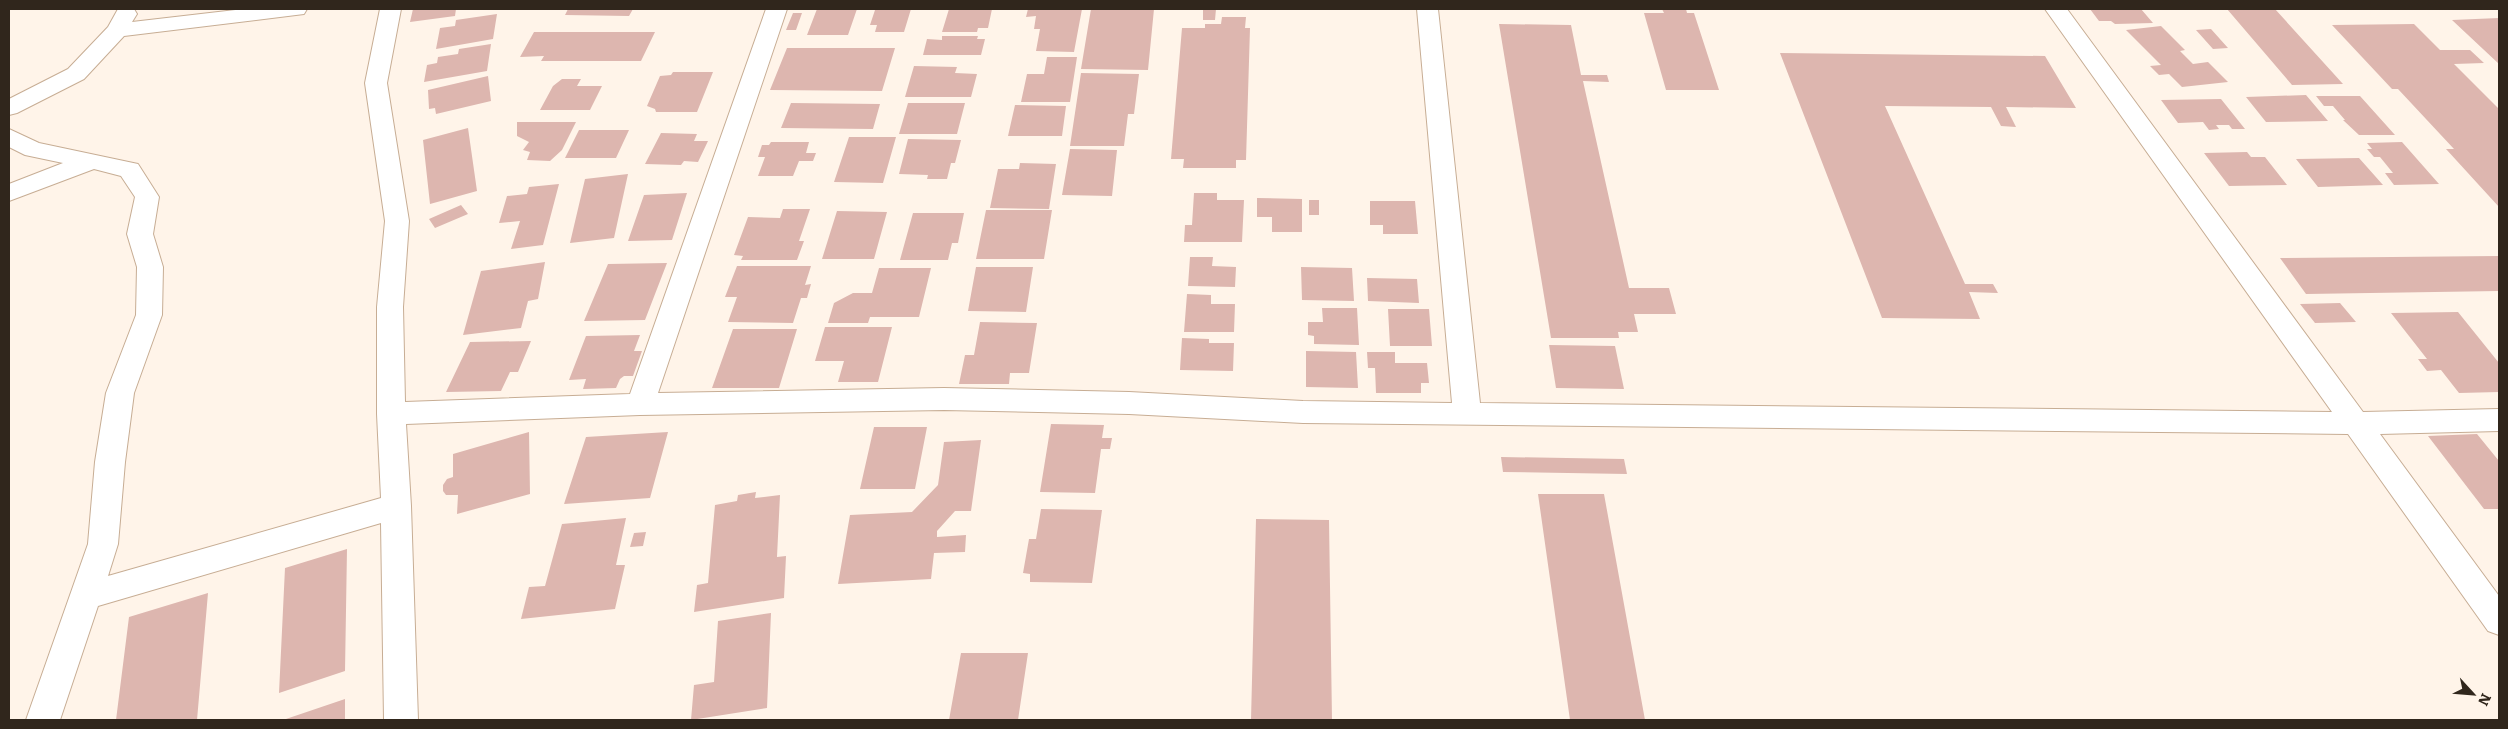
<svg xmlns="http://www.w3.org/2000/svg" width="2508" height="729" viewBox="0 0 2508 729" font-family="Literata,serif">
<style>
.building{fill:#ddb6af}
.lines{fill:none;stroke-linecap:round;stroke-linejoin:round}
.minor-casing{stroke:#c7ad94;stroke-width:2}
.minor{fill:#fff;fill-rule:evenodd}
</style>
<rect width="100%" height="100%" fill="#fff4e9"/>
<path class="building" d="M413,9H456L455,16L410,22Z
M568,9H633L629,16L565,15Z
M817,9H857L848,35H807Z
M883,9H911L904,32H875L877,25H870L875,10Z
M949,9H992L988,28H978L977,32H942Z
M1028,9H1082L1074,52L1036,51L1040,29H1034L1036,16L1026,17Z
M1091,9H1154L1148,70L1081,69Z
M1203,9H1216L1215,20H1203Z
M1662,9H1686L1687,13H1694L1719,90H1666L1644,13H1664Z
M2090,9H2141L2153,23L2115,24L2111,21H2099Z
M2227,9H2275L2343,84L2292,85Z
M793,13H802L796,30H786Z
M497,14L493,39L436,49L440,28L455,26L456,20Z
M1222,17H1246L1245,28H1250L1246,160H1236V168H1183L1184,159H1171L1182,28H1205V24H1221Z
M2499,18V64L2452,20Z
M1499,24L1571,25L1581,75H1607L1609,82L1583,81L1629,288H1669L1676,314H1634L1638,332H1618L1619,338H1551Z
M2414,24L2440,50H2470L2484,63L2454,64L2499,109V207L2446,149H2454L2398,89H2392L2332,25Z
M2161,26L2185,50L2180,51L2193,64L2208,62L2228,82L2182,87L2169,74L2159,75L2150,66L2161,65L2126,30Z
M2211,29L2228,48L2213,49L2196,30Z
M534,32H655L641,61H541L544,56L520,57Z
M942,36H978L977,39H985L981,55H923L927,39L942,40Z
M491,44L487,71L424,82L427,65L437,63L438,57L458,54L459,49Z
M787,48H895L882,91L770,90Z
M1780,53L2045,56L2076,108L2006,107L2016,127L2001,126L1991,107L1885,106L1965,284H1993L1998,293L1969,292L1980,319L1882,318Z
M1047,57H1077L1070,102H1021L1027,74H1044Z
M914,66L957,67L955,73L977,74L971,97H905Z
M673,72H713L697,112H656L655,109L647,106L660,76L671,75Z
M1081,73L1139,74L1134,114H1128L1124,146H1070Z
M488,76L491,101L436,114L435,108L429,109L428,90Z
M562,79H581L577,86H602L590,110H540L553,86Z
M2306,95L2328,121L2266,122L2246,97Z
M2316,96H2360L2395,135H2359L2343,120H2345L2333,106H2324Z
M2221,99L2245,129H2232L2229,125H2216L2219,129L2209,130L2203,122L2178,123L2161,100Z
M791,103L880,104L873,129L781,128Z
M908,103H965L957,134H899Z
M1015,105L1066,106L1062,136H1008Z
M517,122H576L562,150L550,161L527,160L530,152L523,150L529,142L517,136Z
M468,128L477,191L430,204L423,140Z
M579,130H629L616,158H565Z
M661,133L697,134L694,141H708L698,162L684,161L681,165L645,164Z
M849,137H896L883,183L834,182Z
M908,139L961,140L955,163H951L947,179H927L928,175L899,174Z
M771,142H809L806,153H816L813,161H799L793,176H758L765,157H758L762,145H769Z
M2402,142L2439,184L2394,185L2385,173H2393L2380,157H2374L2367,149H2372L2367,143Z
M1070,149L1117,150L1112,196L1062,195Z
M2247,152L2251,157H2265L2287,185L2229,186L2204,153Z
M2359,158L2383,185L2318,187L2296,159Z
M1020,163L1056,164L1049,209L990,208L998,169H1019Z
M628,174L614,238L570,243L585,179Z
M559,184L543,245L511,249L520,221L499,223L507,196L527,194L529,187Z
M687,193L672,240L628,241L644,195Z
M1194,193H1217V200H1244L1242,242H1184L1185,225H1192Z
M1257,198L1302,199V232H1272V217H1257Z
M1309,200H1319V215H1309Z
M1370,201H1415L1418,234H1383V225H1370Z
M461,205L468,214L435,228L429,219Z
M783,209H810L799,241H804L797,260H741L743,256L734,255L748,217L780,218Z
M986,210H1052L1044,259H976Z
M837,211L887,212L874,259H822Z
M913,213H964L958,243H952L948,260H900Z
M2498,256L2499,291L2306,294L2280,258Z
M1190,257H1213L1212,266L1236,267L1235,287L1188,286Z
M545,262L538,299L528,301L521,328L463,335L481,271Z
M667,263L645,320L584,321L608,264Z
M737,266H811L805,285L811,284L807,298H801L793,323L728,322L737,297H725Z
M976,267H1033L1026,312L968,311Z
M1301,267L1352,268L1354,301L1302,300Z
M879,268H931L919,317H870L868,323H828L834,303L853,293H872Z
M1367,278L1417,279L1419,303L1368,301Z
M1187,294L1211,295V304H1235L1234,332H1184Z
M2340,303L2356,322L2315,323L2300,304Z
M1322,308H1357L1359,345L1314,344V336L1308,335V322H1323Z
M1388,309H1429L1432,346H1390Z
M2458,312L2499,363V392L2459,393L2441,370L2427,371L2418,359H2427L2391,313Z
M980,322L1037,323L1029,373H1010L1009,384H959L965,355H974Z
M825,327H892L878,382H838L844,361H815Z
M733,329H797L779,388H712Z
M640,335L634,351H642L633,376H624L620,379L616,388L583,389L586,379L569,380L586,336Z
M1182,338L1209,339V343H1234L1233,371L1180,370Z
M531,341L518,372H510L501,391L446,392L470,342Z
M1549,345L1615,346L1624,389L1556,388Z
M1306,351L1356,352L1358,388L1306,387Z
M1367,352H1395V363H1427L1429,383H1421V393H1376L1375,368H1368Z
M1051,424L1104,425L1102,438H1112L1110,449H1101L1095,493L1040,492Z
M874,427H927L915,489H860Z
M529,432L530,494L457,514L458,495H446L443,491V485L447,479L453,477V454Z
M668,432L650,498L564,504L586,437Z
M2477,434L2499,461V509H2484L2428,436Z
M981,440L971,511H955L937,531V537L966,535L965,552L934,553L931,579L838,584L850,515L912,512L938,485L944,442Z
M1501,457L1624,459L1627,474L1503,472Z
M756,492L755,498L780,495L777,557L786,556L784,598L694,612L697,585L708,583L715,505L737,501L738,495Z
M1538,494H1604L1645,720H1570Z
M1041,509L1102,510L1092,583L1030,582V574L1023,573L1029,539H1036Z
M626,518L616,565H625L615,609L521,619L529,587L545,586L562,524Z
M1256,519L1329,520L1332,720H1251Z
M646,532L643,546L630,547L634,533Z
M347,549L345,671L279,693L285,568Z
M208,593L197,720H116L129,617Z
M771,613L767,708L691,720L694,685L714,682L718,621Z
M961,653H1028L1018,720H949Z
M345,699V720H283Z"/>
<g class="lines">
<g class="minor-casing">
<path id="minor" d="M118,9H134L137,14L132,22L244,9H307L304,14L296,15L124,36L84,79L17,113L9,115V99L68,69L108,27Z
M380,9H401L387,83L409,221L403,307L405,402L630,394L766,9H787L658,393L944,388L1129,392L1303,401L1452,403L1417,9H1438L1480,403L2332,412L2045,9H2067L2363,412L2499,409V431L2380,434L2499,596V635L2488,631L2348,434L1303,423L1129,414L944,410L640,415L406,424L411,506L418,720H384L381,523L98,606L60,720H26L88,544L95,462L106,393L136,315L137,267L127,234L135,197L121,176L94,169L9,201V184L63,163L25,155L9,147V129L39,143L138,164L159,197L153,234L163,267L162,315L134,393L125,462L118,544L108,576L381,498L377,414V307L385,221L365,83Z"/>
</g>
<use href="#minor" class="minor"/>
</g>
<rect width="2508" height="729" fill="none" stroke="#30261c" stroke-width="20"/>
<g transform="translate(2473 694) rotate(116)" stroke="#fff4e9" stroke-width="4" paint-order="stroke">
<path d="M0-4L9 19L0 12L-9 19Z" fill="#30261c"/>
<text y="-8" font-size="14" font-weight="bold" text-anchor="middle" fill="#30261c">N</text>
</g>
</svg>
